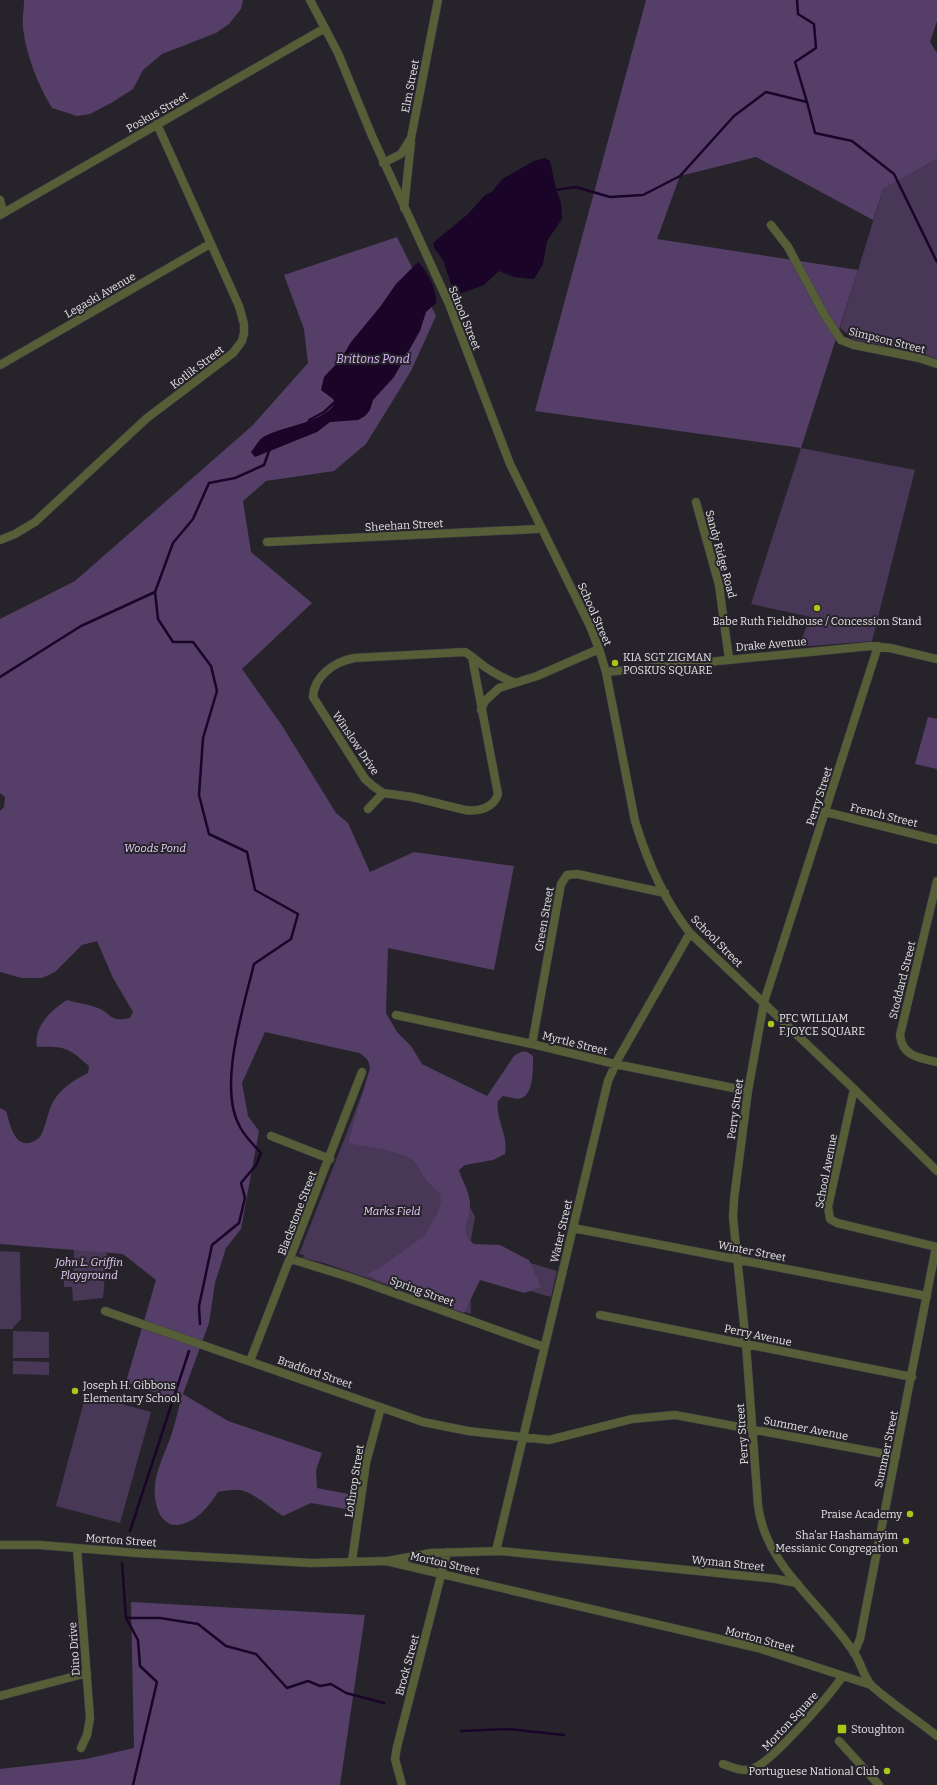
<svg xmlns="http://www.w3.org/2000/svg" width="937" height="1785" viewBox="0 0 937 1785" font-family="Bitter,serif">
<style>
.green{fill:#483756}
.forest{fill:#553f68}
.water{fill:#1a0529}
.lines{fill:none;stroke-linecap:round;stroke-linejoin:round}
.stream{stroke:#1a0529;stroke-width:2.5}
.minor-casing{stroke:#423e44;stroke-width:9}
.minor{stroke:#555e37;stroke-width:8}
.poi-dot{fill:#aac718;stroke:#27232a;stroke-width:1.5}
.labels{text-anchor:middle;stroke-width:4;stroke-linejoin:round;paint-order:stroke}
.street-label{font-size:11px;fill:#e5e2e7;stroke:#27232a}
.poi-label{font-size:11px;fill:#e5e2e7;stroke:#27232a;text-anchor:start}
.park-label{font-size:11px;font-style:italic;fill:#e5cffa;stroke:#27232a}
.water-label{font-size:12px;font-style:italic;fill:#dbb7fc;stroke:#27232a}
</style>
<rect width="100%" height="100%" fill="#27232a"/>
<path class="green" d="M937,159V359L921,353L855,340L840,328L883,189Z
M801,448L915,470L872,641L798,647L811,617L751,604Z
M384,1038L475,1217L470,1245L557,1271L551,1297L470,1274L471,1314L324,1263L303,1258L304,1255L299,1254Z
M74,1248L107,1253L103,1298L73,1301L72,1287H64V1276L73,1275Z
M0,1251L20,1252L21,1319L12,1329H0Z
M13,1331L49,1332V1358H13Z
M13,1361L49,1362V1375L13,1374Z
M86,1394L151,1412L120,1523L56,1506Z"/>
<path class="forest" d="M24,0H243L241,9L229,24L216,33L162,54L143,70L133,89L111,103L90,114L77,116L52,108C38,85 26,55 23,28C22,19 24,9 24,0Z
M646,0H937V21L930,42L937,53V159L883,189L873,220L756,157L680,176L657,239L858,270L801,448L535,411Z
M397,237L436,316L411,371L366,444L334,471L266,481L243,501L251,552L312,603L242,669L281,724L336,813L348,823L370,872L414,852L514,866L494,970L388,948L386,1013L397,1032L411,1046L422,1064L487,1096L514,1056C522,1050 526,1050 533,1056C533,1067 534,1093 522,1098C516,1100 509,1097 503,1096L498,1101C495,1119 509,1136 505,1154L493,1160L465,1165L459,1170C462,1181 469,1190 470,1203C471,1221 457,1229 474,1244L500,1245L529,1260L541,1287L524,1293L480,1280L464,1313L366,1275L380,1268L424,1236L437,1214L441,1201L440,1194L426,1180L416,1163L411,1158L391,1151L348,1143L370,1068C369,1060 366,1057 359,1053L265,1032L242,1083L248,1116L259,1131L241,1229L226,1248L215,1283L209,1323L183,1394L228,1421L322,1453L316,1470L317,1488L354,1495L351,1510L311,1503L283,1516C268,1507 257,1494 240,1490C234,1489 224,1491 218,1492C208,1507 196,1523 177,1525C170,1526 163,1520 160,1515C146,1485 163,1460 172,1433C176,1420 179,1407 182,1394L173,1399L126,1382L156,1280L123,1254L0,1244V1108L6,1111C10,1123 13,1145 29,1143C33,1142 37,1140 40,1137C46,1127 47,1113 53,1102C61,1088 74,1080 88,1073L89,1066C68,1048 66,1046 37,1047C33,1027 51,1010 67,1000C77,1003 88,1004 98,1008C111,1013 110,1023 130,1018L133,1012L113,978L97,941L82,945L55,972L42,978H22L0,972V811L4,807L5,797L0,793V619L75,581L253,425L308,363L304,329L284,275Z
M928,717L937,719V769L915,764Z
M131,1602L365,1615L340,1785H0V1769L86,1759L134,1748Z"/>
<path class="water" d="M545,158L550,161L556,189L561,203L562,219L547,241L543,264L534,279L514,277L499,271L484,285L462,293L452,287L443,260L434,248L433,243L468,214L485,195L492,192L502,179L534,161Z
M418,262C428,272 437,289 436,303L426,312L420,331L394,377L373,400L370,410L365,416L358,420L330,422L317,432L255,457L251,452C255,447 259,439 265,436C284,426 325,422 335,403L333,399L321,390L324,377L341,359L351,342L380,307L396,284Z"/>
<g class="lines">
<path class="stream" d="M807,102L815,133L852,141L894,174L937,262
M555,190L576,187L610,197L643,195L680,176L734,116L766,92L807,102L795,62L816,48L814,24L798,14L797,0
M309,420L324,412L336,401
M155,592L158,619L173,642H193L211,666L217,691L203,738L199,795L209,834L247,852L255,890L298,914L291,939L254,964C244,1006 217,1088 240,1127C245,1137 254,1145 261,1153L256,1165L241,1183L245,1198L239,1223L212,1245L199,1306L200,1324
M0,677L81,626L155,592L173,543L193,519L209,483L235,478L264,465L269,451
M130,1531L189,1351
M122,1563L126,1618L138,1640L140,1666L157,1682L133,1785
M126,1618H160L198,1624L226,1646L256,1654L287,1688L308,1681L320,1686L331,1684L346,1693L384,1703
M461,1731L508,1729L564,1735"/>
<g class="minor-casing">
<path id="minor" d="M310,0L338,53L372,136L449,304L510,464L590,626L599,649L606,672L635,821C647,861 664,900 690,933L854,1089L937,1171
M383,163L401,154L411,138L438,0
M0,200L3,212
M404,208L411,142
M0,215L325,28
M771,225L788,247L824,314L841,340L854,345L919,358L937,364
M0,365L210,244
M696,502L719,585L729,659
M0,540L15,534L35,522L147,418L233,353L242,341L244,333V324L239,306L157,124
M267,542L537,529L541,527
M878,646L764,1002L748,1091L734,1199L733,1217L746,1344L758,1505C765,1567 823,1604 855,1654C861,1663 864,1678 872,1686C892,1704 916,1719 937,1736
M472,657L498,794C494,808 478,812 465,810L412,797L383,793L373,786L365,779L313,697C314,676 334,662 354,658L465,652C472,656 478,662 485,667C494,673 503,678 513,682
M606,672L871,646L890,648L937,659
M481,710L485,701L499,688L537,676L599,649
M368,809L383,793
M826,812L937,840
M937,881L900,1035C902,1056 919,1058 937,1062
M396,1015L532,1044L615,1064L748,1091
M532,1044L561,884L567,875L577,874L665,893
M854,1089L828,1207L830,1219L837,1223L937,1247
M271,1136L330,1159
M573,1228L927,1296
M291,1259L352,1278L544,1347
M105,1311L423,1422L468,1431L549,1440L632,1419L675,1415L896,1456
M600,1315L912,1377
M250,1361L362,1072
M0,1545H40L137,1553L311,1563L386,1561L758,1648L871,1685
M77,1548L90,1718L87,1735L81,1748
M496,1551L608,1081L618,1059L690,933
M352,1561L366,1463L381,1407
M388,1561L431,1553L501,1551L776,1579L797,1583
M854,1653L860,1639L936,1247
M0,1696L87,1673
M839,1741L879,1785
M723,1764C732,1767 742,1772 752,1769C770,1764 830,1695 842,1677
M402,1785L395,1759L397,1747L447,1552"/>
</g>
<use href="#minor" class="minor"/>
</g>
<g class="poi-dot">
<circle cx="817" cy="608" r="4"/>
<circle cx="615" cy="663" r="4"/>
<circle cx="771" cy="1024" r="4"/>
<circle cx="75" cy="1391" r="4"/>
<circle cx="910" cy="1514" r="4"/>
<circle cx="906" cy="1541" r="4"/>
<rect x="837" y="1724" width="10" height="10" rx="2"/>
<circle cx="887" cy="1771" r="4"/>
</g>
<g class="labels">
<g class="street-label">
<text transform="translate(410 86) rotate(-79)" y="4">Elm Street</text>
<text transform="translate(157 112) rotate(-30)" y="4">Poskus Street</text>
<text transform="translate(100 295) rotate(-30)" y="4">Legaski Avenue</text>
<text transform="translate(465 318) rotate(68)" y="4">School Street</text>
<text transform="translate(887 340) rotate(14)" y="4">Simpson Street</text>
<text transform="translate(197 367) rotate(-37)" y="4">Kotlik Street</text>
<text transform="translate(404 525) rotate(-3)" y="4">Sheehan Street</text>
<text transform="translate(721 554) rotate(75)" y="4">Sandy Ridge Road</text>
<text transform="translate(595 614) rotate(66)" y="4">School Street</text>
<text transform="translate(771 644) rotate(-5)" y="4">Drake Avenue</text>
<text transform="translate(356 743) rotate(56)" y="4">Winslow Drive</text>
<text transform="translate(819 796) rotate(-72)" y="4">Perry Street</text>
<text transform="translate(884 815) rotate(14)" y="4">French Street</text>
<text transform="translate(544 919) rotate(-80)" y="4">Green Street</text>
<text transform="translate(717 941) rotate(45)" y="4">School Street</text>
<text transform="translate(902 980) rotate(-76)" y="4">Stoddard Street</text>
<text transform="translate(575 1043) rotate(14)" y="4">Myrtle Street</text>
<text transform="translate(735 1109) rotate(-82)" y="4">Perry Street</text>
<text transform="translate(826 1171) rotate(-79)" y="4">School Avenue</text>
<text transform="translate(297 1213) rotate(-69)" y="4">Blackstone Street</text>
<text transform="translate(561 1231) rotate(-77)" y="4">Water Street</text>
<text transform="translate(752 1251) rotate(11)" y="4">Winter Street</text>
<text transform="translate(422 1291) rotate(20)" y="4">Spring Street</text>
<text transform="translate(758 1335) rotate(12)" y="4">Perry Avenue</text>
<text transform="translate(315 1372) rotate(19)" y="4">Bradford Street</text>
<text transform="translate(806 1428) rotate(11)" y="4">Summer Avenue</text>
<text transform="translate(742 1434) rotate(-94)" y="4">Perry Street</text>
<text transform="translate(886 1449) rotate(-78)" y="4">Summer Street</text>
<text transform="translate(354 1481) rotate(-81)" y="4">Lothrop Street</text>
<text transform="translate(121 1540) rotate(4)" y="4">Morton Street</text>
<text transform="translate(445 1563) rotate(13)" y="4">Morton Street</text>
<text transform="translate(728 1563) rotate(6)" y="4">Wyman Street</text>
<text transform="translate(760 1639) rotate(15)" y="4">Morton Street</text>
<text transform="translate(74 1649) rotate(-94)" y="4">Dino Drive</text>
<text transform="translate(407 1665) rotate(-75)" y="4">Brock Street</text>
<text transform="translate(790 1721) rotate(-47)" y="4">Morton Square</text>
</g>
<g class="poi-label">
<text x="817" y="625" text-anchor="middle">Babe Ruth Fieldhouse / Concession Stand</text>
<text x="623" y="661">KIA SGT ZIGMAN<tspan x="623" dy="13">POSKUS SQUARE</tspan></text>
<text x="779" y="1022">PFC WILLIAM<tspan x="779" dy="13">F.JOYCE SQUARE</tspan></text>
<text x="83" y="1389">Joseph H. Gibbons<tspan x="83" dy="13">Elementary School</tspan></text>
<text x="902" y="1518" text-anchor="end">Praise Academy</text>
<text x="898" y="1539" text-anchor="end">Sha'ar Hashamayim<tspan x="898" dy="13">Messianic Congregation</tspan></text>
<text x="851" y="1733">Stoughton</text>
<text x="879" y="1775" text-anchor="end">Portuguese National Club</text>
</g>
<g class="park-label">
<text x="155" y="852">Woods Pond</text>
<text x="392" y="1215">Marks Field</text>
<text x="89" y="1266">John L. Griffin<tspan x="89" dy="13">Playground</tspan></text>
</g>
<g class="water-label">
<text x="373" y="363">Brittons Pond</text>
</g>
</g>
</svg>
